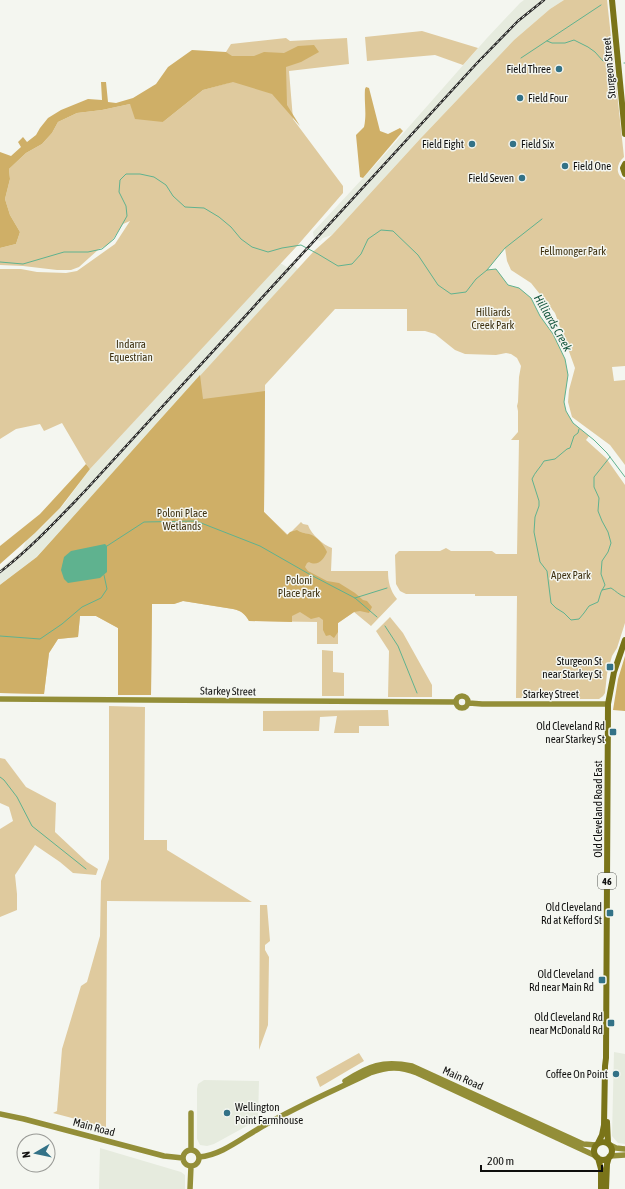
<svg xmlns="http://www.w3.org/2000/svg" width="625" height="1189" viewBox="0 0 625 1189" font-family="'Asap Condensed',sans-serif">
<style>
.built{fill:#e6ebde}
.green{fill:#dfca9e}
.forest{fill:#cfaf67}
.water{fill:#5fb28f}
.lines{fill:none;stroke-linecap:round;stroke-linejoin:round}
.stream{stroke:#5fb28f;stroke-width:1}
.secondary{stroke:#938e38;stroke-width:5.5}
.primary{stroke:#7a7419;stroke-width:6}
.rail-casing{stroke:#2b2b2a;stroke-width:2.5}
.rail{stroke:#f4f6f0;stroke-width:1;stroke-dasharray:3;stroke-linecap:butt}
.poi-dot{fill:#337287;stroke:#f4f6f0;stroke-width:1.5}
.labels{text-anchor:middle;stroke-width:3;stroke-linejoin:round;paint-order:stroke}
.shield{fill:#f4f6f0;stroke:#535451;stroke-width:1}
.shield-label{font-size:10px;font-weight:bold;fill:#0e0e0d}
.street-label{font-size:11px;fill:#0e0e0d;stroke:#f4f6f0}
.poi-label{font-size:11px;fill:#0e0e0d;stroke:#f4f6f0;text-anchor:end}
.park-label{font-size:11px;fill:#3d300f;stroke:#f4f6f0}
.water-label{font-size:12px;font-style:italic;fill:#13553d;stroke:#f4f6f0}
</style>
<rect width="100%" height="100%" fill="#f4f6f0"/>
<path class="built" d="M524,0H564L550,9L514,40L420,139L332,235L323,238L320,241L317,240L320,237L318,234L314,238L313,232L377,163L487,38L520,3Z
M280,263L287,267L291,263L298,269L155,425L94,495L37,557L0,585V569L22,551L26,541L42,527L64,504L90,469Z
M614,1052L625,1054V1144L618,1143L612,1136Z
M204,1080L259,1081L258,1120L214,1144L207,1146L200,1145L197,1139V1089L198,1084Z
M100,1148L181,1172L185,1175V1189H99Z"/>
<path class="green" d="M564,0H607L624,157C616,164 615,175 625,180V366L612,367L614,381L625,380V465L610,445L572,417L568,402L569,390L575,368L555,313L531,283L511,270L507,261L505,248L487,270L496,269L508,285L519,288L531,298L540,316L553,334L565,359L568,375L564,402L566,411L573,423L589,436L586,440L606,458L625,485V623L617,648L612,656L610,663L607,674L605,693L603,696L599,699H569V694L528,693V698H516L517,596H475V594H406L400,591L396,584L395,555L399,551H440L446,548L451,551H492L496,554H517L519,440H511L518,432V411L517,406L518,402L519,377L521,366L517,358L511,354L506,353L496,355L465,354L455,350L435,334L425,331H407V309H335L265,385L264,512L288,535L301,522L303,524L308,525C311,534 323,545 332,548L331,571H388C388,582 390,590 397,599L371,626L354,612L338,623V644H317V622L249,621C245,614 242,611 233,609L183,601L174,604H152L151,695H118V628L96,616H80L78,637L58,639L49,653L44,694L0,693V585L37,557L94,495L155,425L314,251L332,235L420,139L514,40L550,9Z
M422,31L478,48L463,65L435,55L367,61L365,37Z
M286,38L290,41L347,38L349,64L289,71L293,119L343,186V193L297,246L90,469L86,464L62,423L44,431L40,424L16,429L0,439V266V269H21L37,272L66,273L77,271L115,244L130,221L123,224C116,234 111,246 99,249L79,267L71,270H57L23,266L0,265V248L16,244L20,232L10,215L5,199L10,179L9,169L26,153L42,144L52,133L58,122L77,113L102,110L130,104L163,122L203,90L228,83L226,52L231,44Z
M390,617L403,633L432,685V697H388L389,651L376,631Z
M322,650L333,651V672L344,673V696H322Z
M109,706L145,707L144,840H167V850L252,902L107,901L106,1127L53,1113L57,1111L62,1049L81,986L87,982L100,936L101,881L109,859Z
M388,710L389,726H359V733H334L337,716L320,717L319,731H263V711Z
M0,758L5,759L26,787L56,803L55,832L87,862L98,869L96,875L73,873L60,862L35,845L15,875L17,894V910L0,917V829L13,821L9,807L0,803Z
M260,905H267L270,941L265,945V950L269,957L268,1025L259,1050Z
M359,1053L364,1061L320,1087L316,1077Z"/>
<path class="forest" d="M314,45L319,52L301,62L286,67L287,105L300,126L272,94L233,82L203,90L163,122L135,119L130,104L102,110L77,113L58,122L52,133L42,144L26,153L9,169L10,179L5,199L10,215L20,232L16,244L0,248V152L11,156L21,147L18,142L23,137L27,142L36,135L40,128L48,118L61,110L88,99L102,100L101,82H106L108,102L116,103L133,98L156,84L168,67L192,50L226,52L232,56H254L264,52L284,53L298,46Z
M366,87L369,88L380,131L388,134L400,128L403,131L363,178L360,177L356,135L364,127C367,114 364,103 365,89Z
M200,375L203,399L265,391L264,512L287,535L290,532L297,530C301,533 304,533 309,534C317,536 324,545 327,552C324,559 318,567 309,562L307,563L305,567L308,571L327,581L339,583L355,593L363,600L367,601L372,607L369,613L360,611L354,612L338,623V632L334,638L330,635L326,636L323,630V620L319,617L311,619L300,612L292,616V622L249,621C245,614 242,611 233,609L183,601L174,604H152L151,695H118V628L96,616H80L78,637L58,639L49,653L44,694L0,693V585L37,557Z
M86,464L90,469L60,508L35,533L0,564V546L40,514Z
M625,656V711L613,710L618,679Z"/>
<path class="water" d="M105,544L107,546V572L100,578L68,583L64,579L61,570L64,557L71,551Z"/>
<g class="lines">
<path class="stream" d="M547,41L552,43H565L574,40L588,47L595,52L603,61
M521,58L601,5
M624,63H625
M0,262L23,264L64,252H88L102,249L114,239L127,216L126,206L119,192L120,180L126,174H140L154,177L166,185L173,196L185,207L204,208L219,217L231,227L241,239L252,247L268,252L282,248L301,245L318,254L338,266L352,264L361,254L368,239L381,230L393,231L418,255L438,285L451,294L466,292L476,279L487,270L496,269L508,285L519,288L531,298L540,316L553,334L565,359L568,375L564,402L566,411L573,423L594,440L607,453L625,477
M487,270L505,248L542,219
M579,429L578,433L574,436L570,448L567,449L555,459L544,461C540,468 535,472 532,479L539,501V506L535,517L534,532L540,562L547,571L551,603L556,608L564,613L571,620L579,619L584,613L589,606L598,602L601,592L605,585L601,574L602,561L608,552L611,543L608,532L602,521L598,511L599,498L594,487V477L610,457
M107,546L144,522L196,521L260,546L309,574L355,598L377,617
M602,590L611,588C616,591 619,595 625,597
M355,598L387,588
M385,626L398,646L417,693
M0,636L40,639L62,624L82,607L101,598L107,589L104,575
M0,777L4,780L17,797L32,826L86,869"/>
<path class="secondary" d="M456 702a6 6 0 1 1 12 0a6 6 0 1 1-12 0Z
M0,699L456,702
M469,703L482,704H608
M345,1081C369,1066 382,1060 412,1066L570,1138L583,1144L596,1145
M191,1113V1150
M0,1114L24,1119L164,1156L183,1158
M610,1145L616,1148L625,1149
M183 1158a8 8 0 1 1 16 0a8 8 0 1 1-16 0Z
M610,1156L625,1155
M199,1157C223,1155 244,1136 265,1125C299,1105 335,1090 370,1073C388,1067 399,1066 417,1073L596,1156
M190,1189L191,1166"/>
<path class="primary" d="M612,0L625,134
M625,164L623,168L625,174
M607,1122L608,1143
M594 1151a9 9 0 1 1 18 0a9 9 0 1 1-18 0Z
M598,1143L602,1135L604,1125L605,1066L606,1058L608,704L614,672L625,640
M598,1158L601,1169V1189
M606,1189L607,1164L609,1157"/>
<g class="rail-casing">
<path id="rail" d="M0,572C31,548 57,520 84,492L478,62L518,21L544,0"/>
</g>
<use href="#rail" class="rail"/>
</g>
<g class="poi-dot">
<circle cx="559" cy="69" r="4"/>
<circle cx="520" cy="98" r="4"/>
<circle cx="472" cy="144" r="4"/>
<circle cx="513" cy="144" r="4"/>
<circle cx="565" cy="166" r="4"/>
<circle cx="522" cy="178" r="4"/>
<rect x="606" y="663" width="8" height="8" rx="2"/>
<rect x="609" y="728" width="8" height="8" rx="2"/>
<rect x="606" y="909" width="8" height="8" rx="2"/>
<rect x="598" y="976" width="8" height="8" rx="2"/>
<rect x="607" y="1019" width="8" height="8" rx="2"/>
<circle cx="616" cy="1074" r="4"/>
<circle cx="227" cy="1113" r="4"/>
</g>
<g class="labels">
<rect class="shield" x="598" y="873" width="18" height="16" rx="3"/>
<g class="shield-label">
<text x="607" y="885">46</text>
</g>
<g class="street-label">
<text transform="translate(609 68) rotate(-95)" y="4">Sturgeon Street</text>
<text transform="translate(228 691) rotate(1)" y="4">Starkey Street</text>
<text x="551" y="698">Starkey Street</text>
<text transform="translate(598 809) rotate(-90)" y="4">Old Cleveland Road East</text>
<text transform="translate(463 1078) rotate(24)" y="4">Main Road</text>
<text transform="translate(94 1127) rotate(15)" y="4">Main Road</text>
</g>
<g class="poi-label">
<text x="551" y="73">Field Three</text>
<text x="528" y="102" text-anchor="start">Field Four</text>
<text x="464" y="148">Field Eight</text>
<text x="521" y="148" text-anchor="start">Field Six</text>
<text x="573" y="170" text-anchor="start">Field One</text>
<text x="514" y="182">Field Seven</text>
<text x="602" y="665">Sturgeon St<tspan x="602" dy="13">near Starkey St</tspan></text>
<text x="605" y="730">Old Cleveland Rd<tspan x="605" dy="13">near Starkey St</tspan></text>
<text x="602" y="911">Old Cleveland<tspan x="602" dy="13">Rd at Kefford St</tspan></text>
<text x="594" y="978">Old Cleveland<tspan x="594" dy="13">Rd near Main Rd</tspan></text>
<text x="603" y="1021">Old Cleveland Rd<tspan x="603" dy="13">near McDonald Rd</tspan></text>
<text x="608" y="1078">Coffee On Point</text>
<text x="235" y="1111" text-anchor="start">Wellington<tspan x="235" dy="13">Point Farmhouse</tspan></text>
</g>
<g class="park-label">
<text x="573" y="255">Fellmonger Park</text>
<text x="493" y="316">Hilliards<tspan x="493" dy="13">Creek Park</tspan></text>
<text x="131" y="348">Indarra<tspan x="131" dy="13">Equestrian</tspan></text>
<text x="182" y="517">Poloni Place<tspan x="182" dy="13">Wetlands</tspan></text>
<text x="571" y="579">Apex Park</text>
<text x="299" y="584">Poloni<tspan x="299" dy="13">Place Park</tspan></text>
</g>
<g class="water-label">
<text transform="translate(553 323) rotate(60)" y="4">Hilliards Creek</text>
</g>
</g>
<g transform="translate(36 1153) rotate(261)"><circle r="19" fill="#f4f6f0" stroke="#989995"/>
<path d="M0-3L7 15L0 10L-7 15Z" fill="#337287"/>
<text y="-6" font-size="11" font-weight="bold" text-anchor="middle" fill="#0e0e0d">N</text>
</g>
<path d="M481 1165v6h121v-6" fill="none" stroke="#0e0e0d" stroke-width="2"/>
<text x="487" y="1165" font-size="12" fill="#0e0e0d" stroke="#f4f6f0" stroke-width="3" paint-order="stroke">200 m</text>
</svg>
